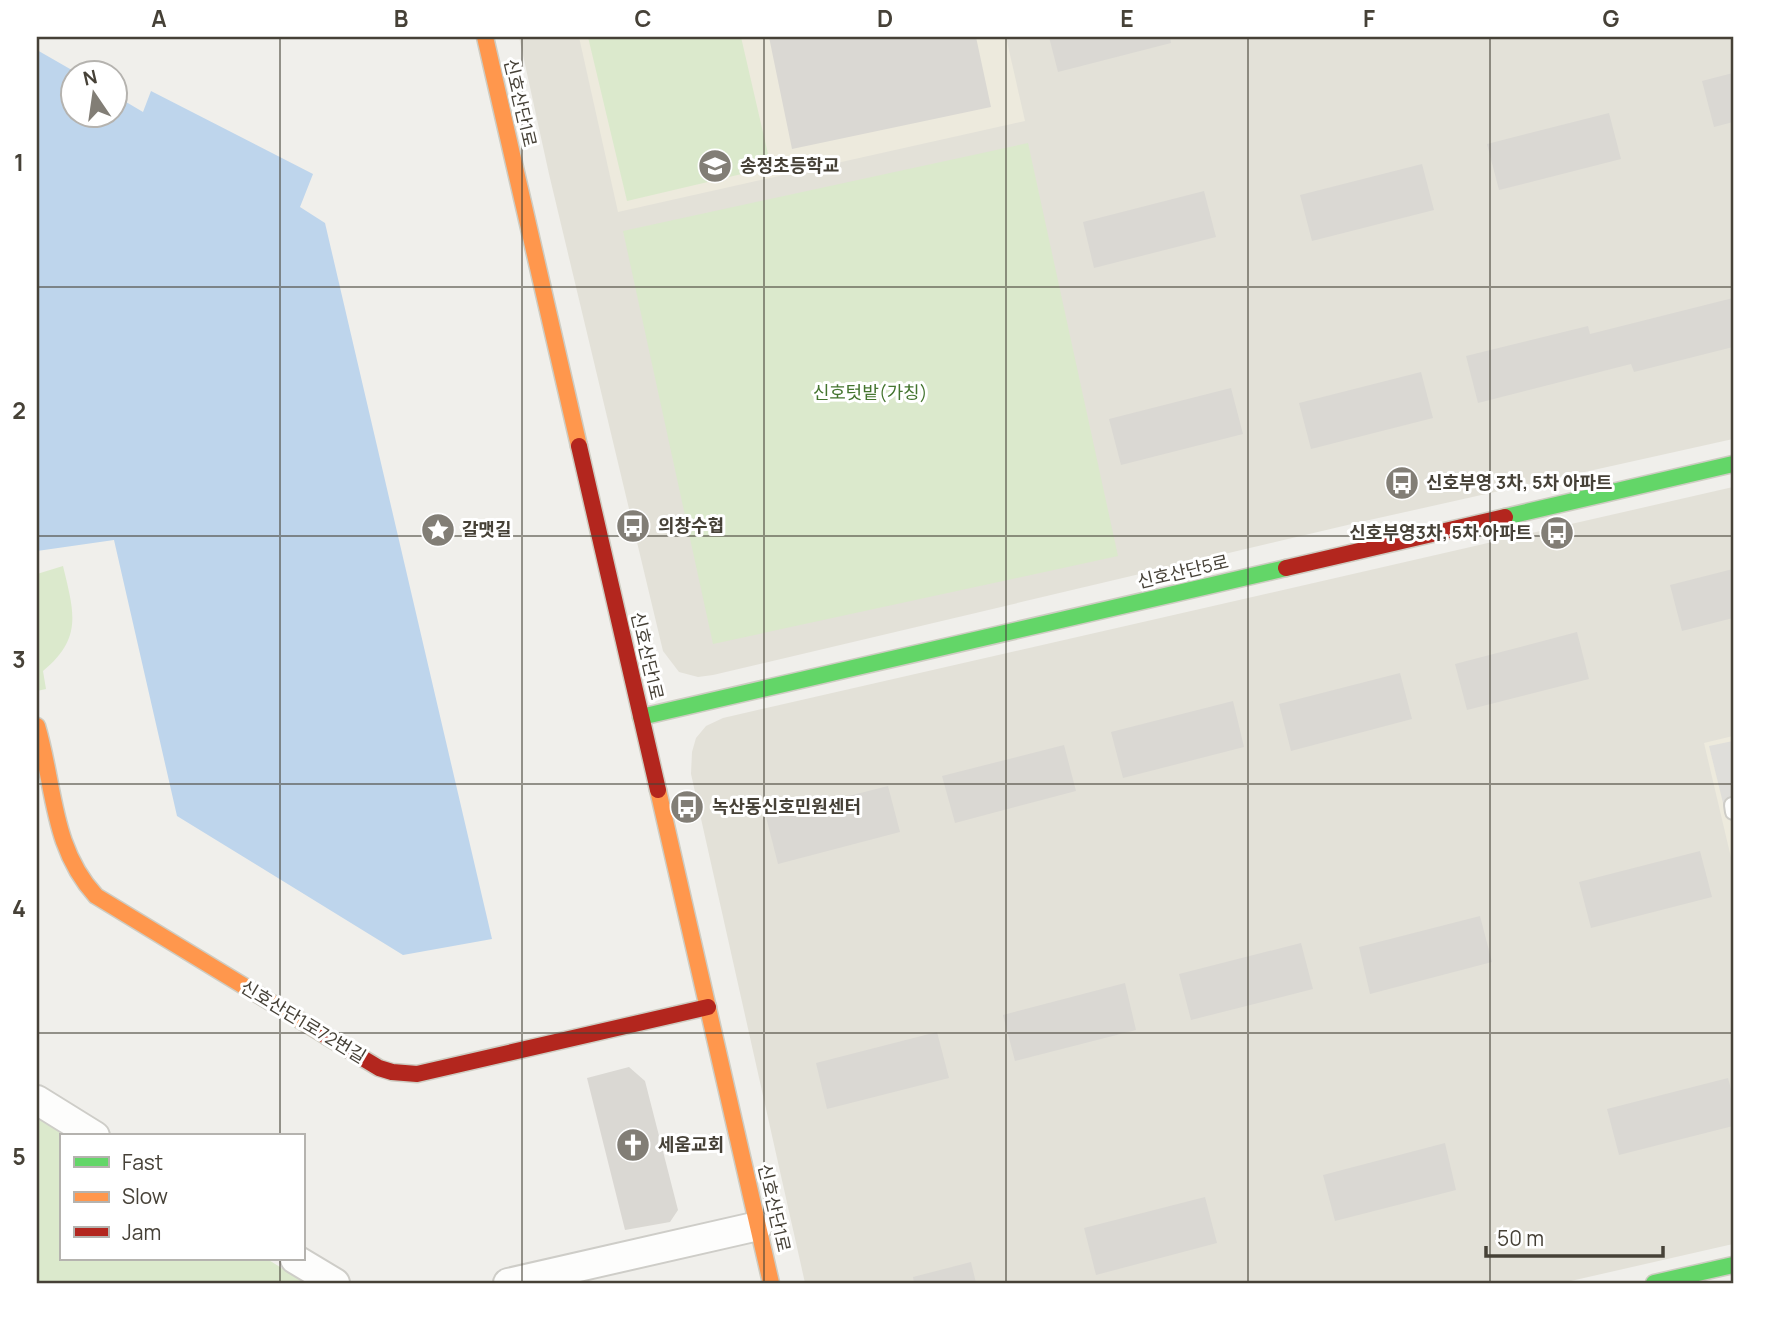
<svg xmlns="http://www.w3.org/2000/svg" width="1770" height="1320" viewBox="0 0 1770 1320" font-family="Manrope,'Noto Sans KR',sans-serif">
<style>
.residential{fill:#e3e1d8}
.education{fill:#edeadd}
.green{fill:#dbe9cc}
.parking{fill:#dfdeda}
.water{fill:#bed5ec}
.building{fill:#dad8d3}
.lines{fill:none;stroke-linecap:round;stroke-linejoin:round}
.lane-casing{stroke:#cecdc8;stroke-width:18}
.street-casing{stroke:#cecdc8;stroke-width:32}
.fast-casing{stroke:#ceccc2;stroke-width:19}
.slow-casing{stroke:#ceccc2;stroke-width:19}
.jam-casing{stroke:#ceccc2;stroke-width:19}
.lane{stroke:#fdfdfc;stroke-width:14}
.street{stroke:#fdfdfc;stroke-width:28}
.fast{stroke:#63d668;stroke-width:16}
.slow{stroke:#ff974d;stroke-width:16}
.jam{stroke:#b3261e;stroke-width:16}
.grid{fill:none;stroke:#464137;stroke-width:2;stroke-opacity:0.55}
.labels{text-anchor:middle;stroke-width:6;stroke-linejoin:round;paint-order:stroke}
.street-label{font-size:18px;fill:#464137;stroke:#fff}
.poi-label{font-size:18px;font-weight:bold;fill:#464137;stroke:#fff;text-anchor:start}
.park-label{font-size:18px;fill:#43742e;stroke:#fff}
.neatline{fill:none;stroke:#464137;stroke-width:2.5}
.grid-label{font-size:23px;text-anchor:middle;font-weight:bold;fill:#464137}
</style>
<rect width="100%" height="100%" fill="#f0efeb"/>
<path class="residential" d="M519,37H1733V439L1356,523L713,675L698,677L679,672L663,651L549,174Z
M1733,487V1244L1562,1283H805L691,774L692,752L696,738L706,726L723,718Z"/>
<path class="education" d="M579,37H1006L1025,121L618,212Z
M1733,736V866L1704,743Z"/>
<path class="green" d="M588,37H741L771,167L627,201Z
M1028,143L1118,556L713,644L623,231Z
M63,566C74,612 83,638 43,671L46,689L37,691V574Z
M37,1116L70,1136H61V1259H267L306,1283H37Z"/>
<path class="parking" d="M1733,741V805L1724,807L1709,746Z"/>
<path class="water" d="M37,50L77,73L74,74V116H116V96L143,112L151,91L313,174L300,207L325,223L492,939L403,955L177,816L114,540L37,551Z"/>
<path class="building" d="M769,37H976L991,107L792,149Z
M1049,37H1170L1171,43L1058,72Z
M1733,73V122L1714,127L1702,81Z
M1609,113L1621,159L1499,190L1487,144Z
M1422,164L1434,210L1312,241L1300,195Z
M1204,191L1216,237L1094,268L1083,222Z
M1733,298V347L1634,372L1631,364L1478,403L1466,356L1588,326L1590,334Z
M1421,372L1433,418L1311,449L1299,403Z
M1231,388L1243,434L1121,465L1109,419Z
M1733,569V618L1682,631L1670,585Z
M1577,632L1589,679L1467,710L1455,664Z
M1400,673L1412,719L1291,751L1279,704Z
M1233,701L1244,747L1123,778L1111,732Z
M1064,745L1076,791L955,823L942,776Z
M888,786L900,832L778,864L766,817Z
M1700,851L1712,897L1591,928L1579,882Z
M1480,916L1492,962L1370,994L1359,947Z
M1301,943L1313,989L1191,1020L1179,974Z
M1125,983L1136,1030L1015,1061L1003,1015Z
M937,1032L949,1078L827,1109L816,1063Z
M629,1067L645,1081L678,1210L670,1222L625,1230L587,1078Z
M1728,1078L1733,1097V1126L1619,1155L1607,1109Z
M1445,1143L1456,1190L1335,1221L1323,1175Z
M1205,1197L1217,1243L1096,1275L1084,1228Z
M971,1262L976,1283H914L913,1277Z"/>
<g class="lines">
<g class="lane-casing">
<path id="lane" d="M1732,805L1733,812"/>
</g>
<g class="street-casing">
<path id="street" d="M37,1100L95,1136
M295,1259L335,1283
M508,1283L758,1226"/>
</g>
<g class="fast-casing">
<path id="fast" d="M1505,517L1733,464
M641,717L1286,568
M1654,1283L1733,1265"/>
</g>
<g class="slow-casing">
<path id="slow" d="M485,37L579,446
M37,726C55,786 51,847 96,896L326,1036
M658,790L771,1283"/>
</g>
<g class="jam-casing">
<path id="jam" d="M579,446L658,790
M1286,568L1505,517
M326,1036L379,1068L392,1072L417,1074L708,1007"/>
</g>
<use href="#lane" class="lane"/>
<use href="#street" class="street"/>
<use href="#fast" class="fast"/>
<use href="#slow" class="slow"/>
<use href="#jam" class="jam"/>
</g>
<path class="grid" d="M280,37V1136M522,37V1283M764,37V1283M1006,37V1283M1248,37V1283M1490,37V1283M37,287H1733M37,536H1733M37,784H1733M37,1033H1733M280,1259V1283"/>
<defs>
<g id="school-disc" transform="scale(1.75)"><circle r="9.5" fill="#827e76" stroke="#fff"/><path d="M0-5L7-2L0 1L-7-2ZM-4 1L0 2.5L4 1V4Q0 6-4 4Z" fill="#fff"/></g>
<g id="bus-disc" transform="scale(1.75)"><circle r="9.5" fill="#827e76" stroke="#fff"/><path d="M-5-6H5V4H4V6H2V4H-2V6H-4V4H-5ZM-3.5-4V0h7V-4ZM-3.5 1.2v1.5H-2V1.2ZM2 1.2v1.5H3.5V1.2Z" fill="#fff"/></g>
<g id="sight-disc" transform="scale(1.75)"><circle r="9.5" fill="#827e76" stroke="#fff"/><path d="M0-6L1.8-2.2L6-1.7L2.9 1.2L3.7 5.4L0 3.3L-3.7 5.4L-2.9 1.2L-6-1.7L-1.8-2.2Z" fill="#fff"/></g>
<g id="church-disc" transform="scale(1.75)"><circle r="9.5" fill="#827e76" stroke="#fff"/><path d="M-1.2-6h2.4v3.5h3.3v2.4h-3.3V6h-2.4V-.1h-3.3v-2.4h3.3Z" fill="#fff"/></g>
</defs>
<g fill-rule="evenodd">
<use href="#school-disc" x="715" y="166"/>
<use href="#bus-disc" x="1402" y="483"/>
<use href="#bus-disc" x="633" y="526"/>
<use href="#sight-disc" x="438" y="530"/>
<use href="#bus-disc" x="1557" y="533"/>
<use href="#bus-disc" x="687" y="807"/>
<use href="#church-disc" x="633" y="1145"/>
</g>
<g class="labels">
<g class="street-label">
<text transform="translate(520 103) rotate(77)" y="6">신호산단1로</text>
<text transform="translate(1183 572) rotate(-13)" y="6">신호산단5로</text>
<text transform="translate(647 656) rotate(77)" y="6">신호산단1로</text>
<text transform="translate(303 1022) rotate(31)" y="6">신호산단1로72번길</text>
<text transform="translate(774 1208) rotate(77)" y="6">신호산단1로</text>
</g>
<g class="poi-label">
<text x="740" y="172">송정초등학교</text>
<text x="1426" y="489">신호부영 3차, 5차 아파트</text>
<text x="658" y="532">의창수협</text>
<text x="462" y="536">갈맷길</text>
<text x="1532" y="539" text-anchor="end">신호부영3차, 5차 아파트</text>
<text x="712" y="813">녹산동신호민원센터</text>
<text x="658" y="1151">세움교회</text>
</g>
<g class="park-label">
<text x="870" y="399">신호텃밭(가칭)</text>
</g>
</g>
<rect width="1770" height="1320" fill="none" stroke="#ffffff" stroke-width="77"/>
<rect x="60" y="1134" width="245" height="126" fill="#ffffff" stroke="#b5b3af" stroke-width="2"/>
<rect x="74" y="1157" width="35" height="10" fill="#63d668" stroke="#b5b3af" stroke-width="2"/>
<text x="122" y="1170" font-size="21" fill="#464137">Fast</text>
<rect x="74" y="1192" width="35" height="10" fill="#ff974d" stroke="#b5b3af" stroke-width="2"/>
<text x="122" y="1204" font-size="21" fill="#464137">Slow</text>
<rect x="74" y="1227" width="35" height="10" fill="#b3261e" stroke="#b5b3af" stroke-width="2"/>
<text x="122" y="1240" font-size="21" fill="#464137">Jam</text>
<g transform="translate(94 94) rotate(347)"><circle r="33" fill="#ffffff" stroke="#b5b3af" stroke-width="2"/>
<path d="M0-5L12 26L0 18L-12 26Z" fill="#827e76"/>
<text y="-10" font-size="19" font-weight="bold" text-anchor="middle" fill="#464137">N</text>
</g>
<path d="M1486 1246v10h177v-10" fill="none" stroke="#464137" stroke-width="3.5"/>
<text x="1497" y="1246" font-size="21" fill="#464137" stroke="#ffffff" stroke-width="5" paint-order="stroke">50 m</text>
<rect x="38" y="38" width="1694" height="1244" class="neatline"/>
<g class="grid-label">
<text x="159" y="27">A</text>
<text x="401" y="27">B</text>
<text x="643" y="27">C</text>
<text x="885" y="27">D</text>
<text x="1127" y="27">E</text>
<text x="1369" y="27">F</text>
<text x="1611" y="27">G</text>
<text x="19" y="171">1</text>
<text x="19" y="419">2</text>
<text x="19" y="668">3</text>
<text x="19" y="917">4</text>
<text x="19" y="1165">5</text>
</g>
</svg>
